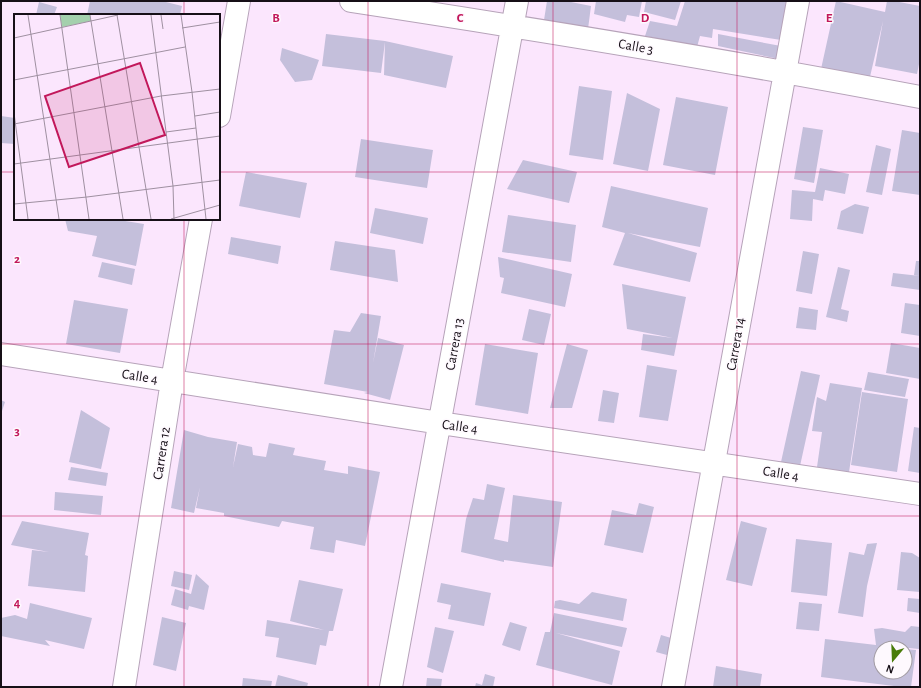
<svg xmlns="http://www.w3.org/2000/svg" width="921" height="688" viewBox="0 0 921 688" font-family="'Alegreya Sans',sans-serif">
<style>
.building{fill:#c4bfdb}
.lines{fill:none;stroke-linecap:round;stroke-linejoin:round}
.street-casing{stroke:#b6a3b9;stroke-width:24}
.street{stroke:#fff;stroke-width:22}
.grid{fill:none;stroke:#c2185b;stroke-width:1;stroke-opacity:0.55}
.labels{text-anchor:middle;stroke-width:3;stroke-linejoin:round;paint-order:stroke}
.street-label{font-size:14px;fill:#160f17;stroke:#fef9fe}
.inset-road{fill:none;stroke:#9f90a1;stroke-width:1}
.view{fill:#c2185b;fill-opacity:0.15;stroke:#c2185b;stroke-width:2}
.inset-edge{fill:none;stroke:#160f17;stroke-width:2}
.grid-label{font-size:13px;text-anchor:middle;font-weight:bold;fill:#c2185b;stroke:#fef9fe;stroke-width:3;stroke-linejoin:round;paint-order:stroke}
</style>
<rect width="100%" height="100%" fill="#fbe6fd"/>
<path class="building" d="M90,1H162L182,6L180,15H87Z
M547,1H566L591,6L588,29L544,20Z
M596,1H642L639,17L627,15L625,22L594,14Z
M646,1H681L675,20L644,12Z
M685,1H789L781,40L713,29L712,38L700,36L697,47L645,36L650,21L677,26Z
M836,1L885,12L887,1H894L920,6V59L917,74L875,66L883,21L869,81L821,69Z
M39,2L57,7L54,15H36Z
M326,34L385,41L453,56L446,88L384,75L385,42L381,73L322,66Z
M718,34L781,46L779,59L718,46Z
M282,48L319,60L312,80L295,82L280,60Z
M579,86L612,91L603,160L569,155Z
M627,93L660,109L648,171L613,164Z
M676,97L728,107L715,175L663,165Z
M1,116L15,118V144L1,143Z
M803,127L823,130L814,183L794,179Z
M902,130L920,133V195L892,191Z
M361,139L433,150L427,188L355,177Z
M876,145L891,149L882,195L866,192Z
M523,160L577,172L569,203L507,189Z
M820,168L849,174L845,194L825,190L823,201L813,199L812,221L790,219L792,190L815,192Z
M246,172L307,183L300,218L239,206Z
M611,186L708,208L700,247L628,233L697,253L690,282L613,265L625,233L602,227Z
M855,204L869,207L863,234L837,229L841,211Z
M375,208L428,218L423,244L370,233Z
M508,215L576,225L571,262L502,252Z
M65,219H113L144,224L136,266L92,256L97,236L68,231Z
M231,237L281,246L278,264L228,254Z
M335,241L395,250L398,282L330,270Z
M803,251L819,254L812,294L796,291Z
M498,257L572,274L565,307L501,293L504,278L500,277Z
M916,261H920V276L914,275Z
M102,262L135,269L132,285L98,277Z
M838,267L850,270L841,309L849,311L847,322L826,317Z
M893,273L920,276V290L891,286Z
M622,284L686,297L674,356L641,350L643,334L673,338L627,329Z
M74,300L128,309L120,353L66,344Z
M905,303L920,305V336L901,333Z
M799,307L818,310L816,330L796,328Z
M529,309L551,314L544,345L522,340Z
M361,313L381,316L373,363L378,338L404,345L390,400L364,393L368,392L324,384L334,330L350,332Z
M891,343L920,348V379L886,373Z
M485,344L538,353L528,414L475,405Z
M567,344L588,350L572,408H550Z
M647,365L677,370L668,421L639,417Z
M801,371L820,375L800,466L781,462Z
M868,372L909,379L905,397L864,390Z
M830,383L862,388L849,472L817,467L822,432L812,431L817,397L826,401Z
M603,390L619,393L614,423L598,421Z
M862,392L908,399L897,472L851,465Z
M1,400L5,402L1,414Z
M81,410L110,428L101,469L69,462Z
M914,427L920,428V473L908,471Z
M184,430L208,437L237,442L233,467L238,444L252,447L253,455L266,457L269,443L295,448L293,455L326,461L324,470L348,474V466L380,472L365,546L336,540L334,553L310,549L314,527L282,521L279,527L224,516V513L196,508L200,487L194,513L171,508Z
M71,467L108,473L106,486L68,480Z
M487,484L505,488L494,539L508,542L513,495L562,502L553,567L504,560V562L461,552L466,519L473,498L484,500Z
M55,492L103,496L101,515L54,510Z
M639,503L654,507L643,553L604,545L612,510L636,515Z
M22,521L89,533L85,555L88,556L85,592L28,586L32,550L49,552L11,545Z
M741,521L767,528L752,586L726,580Z
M796,539L832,543L827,596L791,592Z
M877,543L867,586L863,617L838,613L849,552L864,555L867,544Z
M901,552L912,553L920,558V592L897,590Z
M174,571L192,575L189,590L171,586Z
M196,574L209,586L204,610L189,606L188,610L171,605L175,589L191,594Z
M299,580L343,589L333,631H329L326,646L320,645L316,665L276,657L279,638L265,636L267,620L324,630L290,621Z
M441,583L491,593L484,626L448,619L451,605L437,602Z
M592,592L627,599L623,621L554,608L555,601L560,600L579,604Z
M908,598L920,599V613L907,611Z
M799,602L822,604L819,631L796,629Z
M30,603L92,618L84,649L45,640L50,646L1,636V618L15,615L27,619Z
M554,613L627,628L622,647L556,633L620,651L612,685L536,665L545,632H550Z
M162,617L186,623L176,671L153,665Z
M510,622L527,627L520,651L502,645Z
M911,626L920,627L919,649L887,646L891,648H881V672H905V649L916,650L911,687H902L821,677L825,639L876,645L874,629L882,628L905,632Z
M435,627L454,631L443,673L427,667Z
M661,635L678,640L674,657L656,652Z
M716,666L762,674L760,687H713Z
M485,674L495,677L493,687H475L476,683L482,685Z
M278,675L308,683L307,687H275Z
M243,678L272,681L271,687H242Z
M427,678L442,679L441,687H426Z"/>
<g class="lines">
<g class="street-casing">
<path id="street" d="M351,1C541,30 731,61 920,97
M219,116L239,1
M1,354L440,423L920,494
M124,687L172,381L201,219
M391,687L517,1
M673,687L798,1"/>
</g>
<use href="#street" class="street"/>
</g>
<path class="grid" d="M184,1V15M368,1V687M553,1V687M737,1V687M1,172H15M219,172H920M184,219V687M1,344H920M1,516H920"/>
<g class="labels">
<g class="street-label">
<text transform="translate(636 46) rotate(10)" y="5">Calle 3</text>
<text transform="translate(454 344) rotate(-80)" y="5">Carrera 13</text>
<text transform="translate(735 344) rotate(-80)" y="5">Carrera 14</text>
<text transform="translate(140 376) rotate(9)" y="5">Calle 4</text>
<text transform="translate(460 426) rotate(8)" y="5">Calle 4</text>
<text transform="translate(161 453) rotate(-81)" y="5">Carrera 12</text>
<text transform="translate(781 473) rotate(9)" y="5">Calle 4</text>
</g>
</g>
<g transform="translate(14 14)">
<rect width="206" height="206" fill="#fbe6fd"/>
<path d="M46,1H76L77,7L48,13Z" fill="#a4d0ad"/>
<path class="inset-road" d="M14,1L45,205M46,1L75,205M76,1L109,205M103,1L137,205M137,1L159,172L160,205M147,1L149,15M167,1L178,78L192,205M168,14L206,8M0,24L104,1M0,66L171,33M0,99L14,205M181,102L206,98M0,110L147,82L206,75M152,118L182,114M0,150L206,122M0,190L73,183L206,166M157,205L206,191"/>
<path class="view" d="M126,49L151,121L55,153L31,82Z"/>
<rect width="206" height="206" class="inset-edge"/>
</g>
<g class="grid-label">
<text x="276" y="22">B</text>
<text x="460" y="22">C</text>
<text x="645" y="22">D</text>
<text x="829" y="22">E</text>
<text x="17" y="263">2</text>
<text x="17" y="435">3</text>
<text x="17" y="607">4</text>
</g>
<rect width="921" height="688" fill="none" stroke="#160f17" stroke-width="4"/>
<g transform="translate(893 660) rotate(199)"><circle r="19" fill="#fef9fe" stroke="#a19ba2"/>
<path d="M0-3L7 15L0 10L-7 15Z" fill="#497c09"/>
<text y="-6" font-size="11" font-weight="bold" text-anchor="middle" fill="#160f17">N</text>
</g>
</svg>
